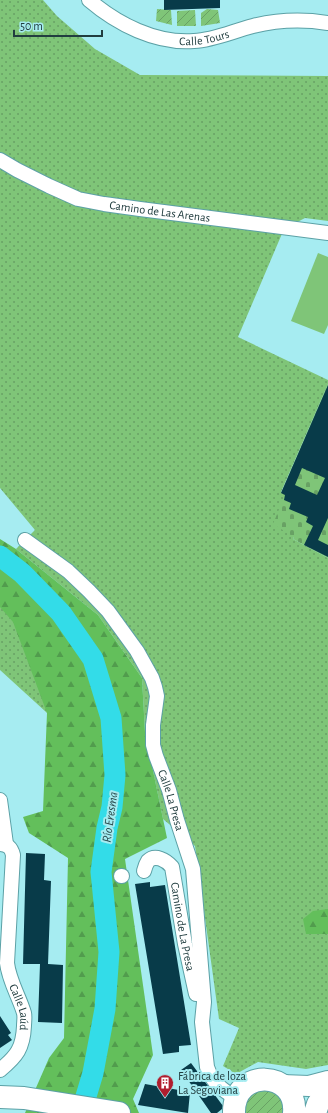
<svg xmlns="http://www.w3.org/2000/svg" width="328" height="1113" viewBox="0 0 328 1113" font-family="'Alegreya Sans',sans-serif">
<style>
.grass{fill:url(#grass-dots)}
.forest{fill:url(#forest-firs)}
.cemetery{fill:url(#cemetery-stones)}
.park{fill:#7fc578}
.garden{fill:url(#garden-furrows)}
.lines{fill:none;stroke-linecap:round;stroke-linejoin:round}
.river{stroke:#33dce8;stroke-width:21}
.building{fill:#083b49;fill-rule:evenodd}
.street-casing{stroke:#5ca1a6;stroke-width:16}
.secondary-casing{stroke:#5ca1a6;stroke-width:22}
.primary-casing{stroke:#5ca1a6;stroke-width:24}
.street{stroke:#fff;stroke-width:14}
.secondary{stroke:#fff;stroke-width:20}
.primary{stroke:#fff;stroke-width:22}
.labels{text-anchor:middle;stroke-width:4;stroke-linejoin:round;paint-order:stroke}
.street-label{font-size:12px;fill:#213d3f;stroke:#a6ecf1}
.poi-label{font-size:12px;fill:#213d3f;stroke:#a6ecf1;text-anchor:start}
.water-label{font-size:13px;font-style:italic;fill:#29494c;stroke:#a6ecf1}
</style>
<defs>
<pattern id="grass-dots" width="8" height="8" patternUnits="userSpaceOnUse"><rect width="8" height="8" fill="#7fc578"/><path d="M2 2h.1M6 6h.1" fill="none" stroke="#68a164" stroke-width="1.8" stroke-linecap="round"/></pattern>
<pattern id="forest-firs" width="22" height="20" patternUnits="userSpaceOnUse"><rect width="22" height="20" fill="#63bf5b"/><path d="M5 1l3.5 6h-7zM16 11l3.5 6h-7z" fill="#519c4d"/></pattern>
<pattern id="cemetery-stones" width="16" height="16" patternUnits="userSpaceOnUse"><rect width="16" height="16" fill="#7fc578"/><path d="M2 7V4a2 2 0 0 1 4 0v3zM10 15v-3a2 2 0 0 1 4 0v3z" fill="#68a164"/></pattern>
<pattern id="garden-furrows" width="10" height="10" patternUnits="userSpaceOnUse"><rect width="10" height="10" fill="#7fc578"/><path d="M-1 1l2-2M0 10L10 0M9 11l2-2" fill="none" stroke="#68a164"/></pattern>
</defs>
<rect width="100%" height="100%" fill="#a6ecf1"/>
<path class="grass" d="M0,0H43L57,16L95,49L140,75L328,76V221L305,218L284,229L238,337L328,380V384L281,492L285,495L294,537L293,539L328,558V1065L306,1069L258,1062L236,1074L223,1066L239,1028L219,1019L195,846L163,819L145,732L142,678L98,615L16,549L35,530L0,488Z
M0,556L115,775L0,670Z"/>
<path class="forest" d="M0,539L16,549L98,615L142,678L145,732L167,838L125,859L153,1055L133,1099L139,1113H25L49,1058L64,1038L68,858L29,833L23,817L43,811L47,713L13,622L0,607Z
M328,909V934H306L303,919L313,911Z"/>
<path class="cemetery" d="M328,384V558L293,539L294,537L273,524L285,495L281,493Z"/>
<path class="park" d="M318,253L328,257V325L324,334L291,321Z"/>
<path class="garden" d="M157,9L171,10L172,25L156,21Z
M207,9L218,10L220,23L201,26V13Z
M195,10L196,26H177V11Z
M249,1089L279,1091L285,1113H241Z"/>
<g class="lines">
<path class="river" d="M0,556L22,573L61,613L93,659L111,718L115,775L112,807L107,828L101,872L109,952L105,1009L93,1073L81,1113"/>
</g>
<path class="building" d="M164,0H220V8L164,10Z
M328,385V518L318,540L328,545V557L304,545L313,526L306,522L308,517L289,509L291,503L284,500L285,495L281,493ZM302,468L325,478L317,495L295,485Z
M26,853L45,854L44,880L51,881L48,964L63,965L62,1023L38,1022L40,964H23Z
M150,882V887L165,885L191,1045L179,1046V1052L163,1054L135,884Z
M0,1016L11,1033L8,1035L12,1040L0,1048Z
M191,1063L223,1106L222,1109L217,1113H211L181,1070Z
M145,1084L190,1092L188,1113L138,1105Z"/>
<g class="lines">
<g class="street-casing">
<g id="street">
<path id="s1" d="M89,0C117,24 156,44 194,41C214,40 233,31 253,26C277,20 303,19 328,23"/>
<path id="s2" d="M0,160L17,170L49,186L78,199L104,204L140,209L328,233"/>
<path id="s3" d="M25,540L68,571L89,591L108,611L137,651L152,678L155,687L157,696L153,725V745L156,756L169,790L177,820L193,869L204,1002L202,1022L207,1067C212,1082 222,1090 236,1098"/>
<path d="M0,800L6,844"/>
<path id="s4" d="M0,844C8,845 11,847 13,855L7,963C9,981 19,996 24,1013C25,1017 24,1022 24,1026C23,1048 17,1056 0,1070"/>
<path id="s5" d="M144,871C145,867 146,864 148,861C155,854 166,860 172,867L185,944L196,994"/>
<path d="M121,876H122"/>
</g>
</g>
<g class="secondary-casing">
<path id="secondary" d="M282,1085L309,1086L328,1081"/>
</g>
<g class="primary-casing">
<path id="primary" d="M0,1097L24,1098L119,1113
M234,1113C233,1067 298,1070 294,1113
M315,1113L318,1104L328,1091"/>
</g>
<use href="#street" class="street"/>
<use href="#secondary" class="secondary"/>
<use href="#primary" class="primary"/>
</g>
<defs>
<g id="building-pin" transform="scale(0.9)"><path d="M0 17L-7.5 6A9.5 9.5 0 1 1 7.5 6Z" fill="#b01d2e" stroke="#a6ecf1"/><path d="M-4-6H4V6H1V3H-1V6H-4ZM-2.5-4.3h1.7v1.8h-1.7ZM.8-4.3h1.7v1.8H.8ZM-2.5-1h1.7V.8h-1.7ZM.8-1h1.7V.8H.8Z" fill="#fff"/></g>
</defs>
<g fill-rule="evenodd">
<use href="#building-pin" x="165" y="1083"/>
</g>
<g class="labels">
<g class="street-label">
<text dy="4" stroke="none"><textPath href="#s1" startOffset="126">Calle Tours</textPath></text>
<text dy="4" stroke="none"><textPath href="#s2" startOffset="170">Camino de Las Arenas</textPath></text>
<text dy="4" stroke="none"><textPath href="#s3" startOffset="316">Calle La Presa</textPath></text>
<text dy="4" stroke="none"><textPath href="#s5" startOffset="99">Camino de La Presa</textPath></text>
<text dy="4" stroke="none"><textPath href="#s4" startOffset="173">Calle Laúd</textPath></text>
</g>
<g class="poi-label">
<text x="178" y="1080">Fábrica de loza<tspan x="178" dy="14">La Segoviana</tspan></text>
</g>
<g class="water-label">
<text transform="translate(109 817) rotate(-82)" y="5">Río Eresma</text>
</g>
</g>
<path d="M14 30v6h88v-6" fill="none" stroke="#213d3f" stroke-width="2"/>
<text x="20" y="30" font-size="12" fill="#213d3f" stroke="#a6ecf1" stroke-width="3" paint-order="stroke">50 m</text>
</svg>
